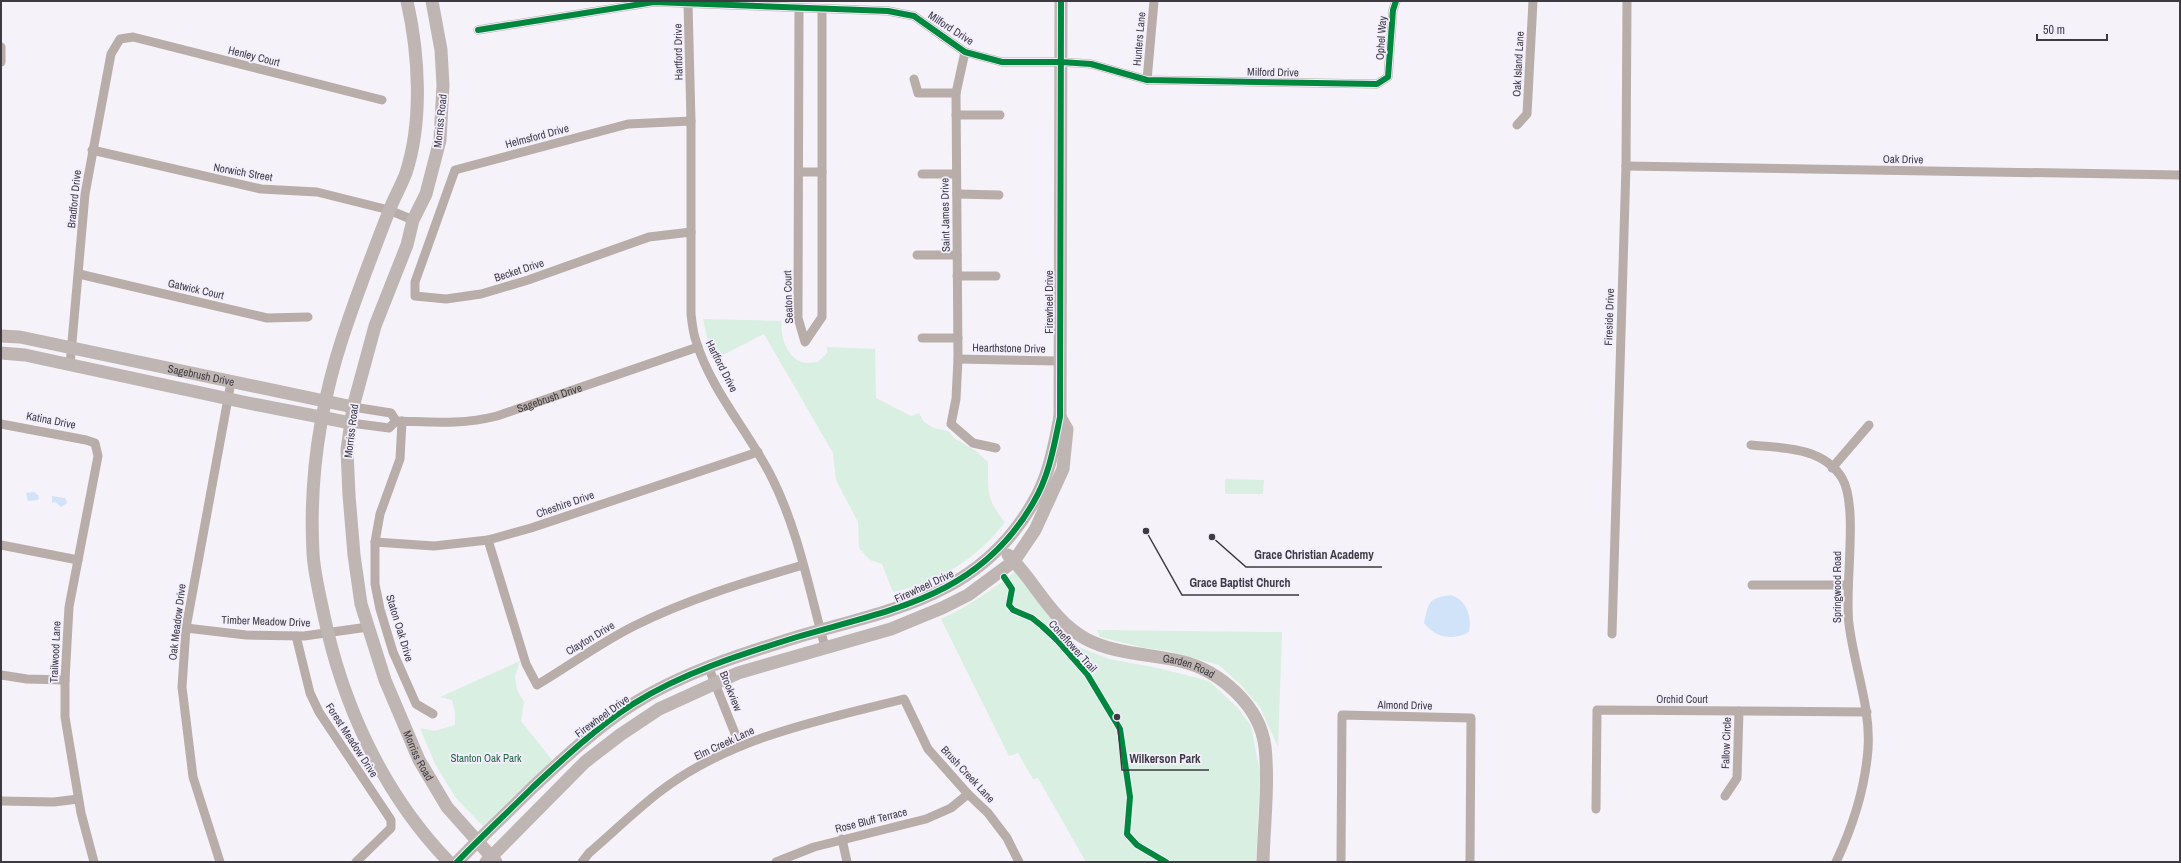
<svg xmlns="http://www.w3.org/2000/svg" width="2181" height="863" viewBox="0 0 2181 863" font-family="'Archivo Narrow',sans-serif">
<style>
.green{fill:#d8efe2}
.water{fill:#d0e3f9}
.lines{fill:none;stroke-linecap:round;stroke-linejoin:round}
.street{stroke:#b8ada8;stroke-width:9}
.secondary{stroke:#bfb6b3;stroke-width:13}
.cycleway-casing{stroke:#f4effe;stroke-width:8}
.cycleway{stroke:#00873e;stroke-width:6}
.labels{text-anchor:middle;stroke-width:3.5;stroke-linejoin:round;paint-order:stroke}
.street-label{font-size:11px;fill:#3d3a42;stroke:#f4effe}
.park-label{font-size:11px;fill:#236540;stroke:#f4effe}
.leader{fill:none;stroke:#3d3a42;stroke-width:1.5}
.callout-dot{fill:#3d3a42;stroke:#f4effe;stroke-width:1.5}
.callout-label{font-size:12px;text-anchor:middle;font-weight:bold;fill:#3d3a42;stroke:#f4effe;stroke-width:3.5;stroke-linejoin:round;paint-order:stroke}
</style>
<rect width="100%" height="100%" fill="#f5f2fa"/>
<path class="green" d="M703,319L782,321C780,336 786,357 802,362C806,364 813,362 818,362L827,353V347L875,349L876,398L911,416L919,413L924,422L934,428L948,431L954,438L976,451L988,462C988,489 986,501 1005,522C976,560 939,582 893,592L882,564L870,560L859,548L858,522L836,480L833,453L764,334L717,358L708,342Z
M1225,479L1264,480L1263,494H1225Z
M1016,571L1044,610L1074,645L1109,659L1158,668L1209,681L1238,708L1251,726L1260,773L1256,862H1086L1038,778L1033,779L1018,753L1009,756L941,619C969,606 992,590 1016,571Z
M1097,630L1282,632L1278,747L1260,707L1241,685L1219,665L1169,651L1145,648L1100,637Z
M520,661L515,677L517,690L524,702L521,721L552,760L483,826L456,798L435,764L420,728L434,731L455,725V712L452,700L440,697Z"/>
<path class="water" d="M34,492L39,496L38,500L28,501L26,493Z
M52,496L65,498L67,503L61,507L55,502L52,503Z
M1451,595C1467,600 1472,617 1469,632C1452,641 1436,638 1424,623C1429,602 1428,598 1451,595Z"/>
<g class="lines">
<g class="street">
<path d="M688,3L691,121V314C692,323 693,333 696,341C711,390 748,431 771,476C798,529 809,589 825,647"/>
<path d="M799,8L798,303V318L805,342L822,317V9"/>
<path d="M478,30L654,2L888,11L914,16L965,52L1002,62H1061L1091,64L1147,80L1377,84L1388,77L1393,10L1396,1"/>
<path d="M1,47V62"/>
<path d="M965,52L956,93L958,359L956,399L951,424L973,443L996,448"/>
<path d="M914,79L918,93H956"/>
<path d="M1147,80L1154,1"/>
<path d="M956,115H1000"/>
<path d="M691,121L628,124L455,170L415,282V296L446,299L481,294L528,280L649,237L691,232"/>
<path d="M1517,125L1527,114L1533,1"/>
<path d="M92,150L261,189L317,192L389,210L413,220"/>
<path d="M1626,166L2180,175"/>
<path d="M799,172H822"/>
<path d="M922,174H956"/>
<path d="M957,194L999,195"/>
<path d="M917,255H957"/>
<path d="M79,274L267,318L308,317"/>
<path d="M957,276H996"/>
<path d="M922,338H958"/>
<path d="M958,359L1059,361"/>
<path d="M70,365L85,194L111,54L120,39L133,37L382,100"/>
<path d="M353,407L391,413L396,421"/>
<path d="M402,421L400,459L380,514L375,542V584L380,609L393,652L416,704L433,714"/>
<path id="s1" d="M351,423L389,428L396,421C433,422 461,425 497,416L698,347"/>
<path d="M1,424L86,440L95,443L98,456L69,607L65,680V717L81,813L94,862"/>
<path d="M1751,445C1783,448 1823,447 1842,478C1859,506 1844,588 1849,624C1854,666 1871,707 1868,749C1865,789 1853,826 1836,862"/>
<path d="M1832,468L1869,425"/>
<path d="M488,540L526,664L537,685C569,666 600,643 634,626C688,599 745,582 803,565"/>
<path d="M375,542L434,546L488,540L531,528L758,452"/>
<path d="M1,545L78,560"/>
<path d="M1752,585H1848"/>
<path d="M186,628L246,635L304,636L368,627"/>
<path d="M1612,634L1626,166L1627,1"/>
<path d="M296,636L310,693L319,712L391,820V828L356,862"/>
<path d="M708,666L740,746"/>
<path d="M1,675L27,679L65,680"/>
<path d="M1725,796L1737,778L1739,711"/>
<path d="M1,801L54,802L78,799"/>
<path d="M1596,809L1597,710L1867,712"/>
<path d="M842,839L847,862"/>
<path d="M220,862L193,777L182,687L186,628L231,382"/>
<path d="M582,862L589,853C612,833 634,812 658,793C728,738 820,720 904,699L928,749L968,794L988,813L1007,838L1019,862"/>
<path d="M776,862L814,847L926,819L951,808L968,794"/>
<path d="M1341,862L1342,715L1471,718L1470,862"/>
</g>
<g class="secondary">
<path d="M407,1C419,54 423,121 406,173C401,186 394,198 389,211C373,252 357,294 343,336C320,406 309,479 313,553C314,572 319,592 323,611C342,704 383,794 449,862"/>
<path id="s2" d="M432,1L441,50L443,85L440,140L426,194L413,220L407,245L375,326L353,407L347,450L349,495L354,555L361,604L385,680L419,760L447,807L496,862"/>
<path id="s3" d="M1,336L20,337L353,407"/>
<path d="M1,353L25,355L248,403L351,423"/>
<path id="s4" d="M1008,555C1035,581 1051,620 1086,639C1114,654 1149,654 1180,661C1219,670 1260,705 1265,747C1269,784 1264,824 1263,862"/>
<path d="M457,862C482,836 508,812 533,787C564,758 597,727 633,704C682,673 742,654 797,637C892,609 979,597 1033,503C1049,477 1054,446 1060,417L1061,1"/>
<path d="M486,862L585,762L620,735L659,709L738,673L891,629L942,608L968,595L1014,561L1035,530L1063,469L1067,429L1060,417"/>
</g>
<g class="cycleway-casing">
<path id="cycleway" d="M478,30L654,2L888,11L914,16L965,52L1002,62H1061L1091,64L1147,80L1377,84L1388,77L1393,10L1396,1
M1004,577L1012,589L1009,605L1013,610L1032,618L1042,626L1057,640L1087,674L1120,729L1130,797L1127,834L1137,845L1166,862
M457,862C482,836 508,812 533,787C564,758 597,727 633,704C682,673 742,654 797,637C892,609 979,597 1033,503C1049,477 1054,446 1060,417L1061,1"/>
</g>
<use href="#cycleway" class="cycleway"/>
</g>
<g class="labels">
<g class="street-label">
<text transform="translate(951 28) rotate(33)" y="4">Milford Drive</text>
<text transform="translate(1381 38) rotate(-86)" y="4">Ophel Way</text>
<text transform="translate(1139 39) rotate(-85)" y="4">Hunters Lane</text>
<text transform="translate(678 52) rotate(-91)" y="4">Hartford Drive</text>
<text transform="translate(254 56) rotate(14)" y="4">Henley Court</text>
<text transform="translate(1518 64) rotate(-87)" y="4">Oak Island Lane</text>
<text transform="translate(1273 72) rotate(1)" y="4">Milford Drive</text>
<text transform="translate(440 121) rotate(-84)" y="4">Morriss Road</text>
<text transform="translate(537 136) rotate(-15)" y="4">Helmsford Drive</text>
<text transform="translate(1903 159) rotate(1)" y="4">Oak Drive</text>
<text transform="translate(243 172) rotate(10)" y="4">Norwich Street</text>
<text transform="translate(74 199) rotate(-84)" y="4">Bradford Drive</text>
<text transform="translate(945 215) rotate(-91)" y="4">Saint James Drive</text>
<text transform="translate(519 270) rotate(-18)" y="4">Becket Drive</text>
<text transform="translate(196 289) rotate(13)" y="4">Gatwick Court</text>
<text transform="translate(788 297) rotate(-92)" y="4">Seaton Court</text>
<text transform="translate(1049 302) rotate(-90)" y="4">Firewheel Drive</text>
<text transform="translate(1609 317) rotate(-88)" y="4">Fireside Drive</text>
<text transform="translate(1009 348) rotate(1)" y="4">Hearthstone Drive</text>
<text transform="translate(722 366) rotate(63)" y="4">Hartford Drive</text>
<text dy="4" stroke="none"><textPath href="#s3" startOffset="204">Sagebrush Drive</textPath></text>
<text dy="4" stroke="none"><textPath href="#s1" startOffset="205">Sagebrush Drive</textPath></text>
<text transform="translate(51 420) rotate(11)" y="4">Katina Drive</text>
<text transform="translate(351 431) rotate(-83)" y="4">Morriss Road</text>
<text transform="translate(565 504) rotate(-19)" y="4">Cheshire Drive</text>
<text transform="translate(924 586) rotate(-25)" y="4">Firewheel Drive</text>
<text transform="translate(1837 587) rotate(-90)" y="4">Springwood Road</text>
<text transform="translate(266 621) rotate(2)" y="4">Timber Meadow Drive</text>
<text transform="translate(177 622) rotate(-83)" y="4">Oak Meadow Drive</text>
<text transform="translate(400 628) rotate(73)" y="4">Staton Oak Drive</text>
<text transform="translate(590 638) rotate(-31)" y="4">Clayton Drive</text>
<text transform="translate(1073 646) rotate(48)" y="4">Coneflower Trail</text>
<text transform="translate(55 652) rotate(-87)" y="4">Trailwood Lane</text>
<text dy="4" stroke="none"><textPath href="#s4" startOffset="222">Garden Road</textPath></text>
<text transform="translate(731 691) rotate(68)" y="4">Brookview</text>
<text x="1682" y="703">Orchid Court</text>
<text transform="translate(1405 705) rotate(1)" y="4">Almond Drive</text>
<text transform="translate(602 716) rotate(-36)" y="4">Firewheel Drive</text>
<text transform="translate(352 740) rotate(57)" y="4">Forest Meadow Drive</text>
<text transform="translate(724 743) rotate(-25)" y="4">Elm Creek Lane</text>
<text transform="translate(1726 743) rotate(-88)" y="4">Fallow Circle</text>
<text dy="4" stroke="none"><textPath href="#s2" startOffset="782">Morriss Road</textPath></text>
<text transform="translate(968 774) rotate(47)" y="4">Brush Creek Lane</text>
<text transform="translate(871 820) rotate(-14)" y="4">Rose Bluff Terrace</text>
</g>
<g class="park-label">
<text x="486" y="762">Stanton Oak Park</text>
</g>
</g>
<path class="leader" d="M1212 537L1246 567H1382M1146 531L1182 595H1299M1117 717L1122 770H1209"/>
<g class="callout-dot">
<circle cx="1212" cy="537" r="4"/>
<circle cx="1146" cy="531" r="4"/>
<circle cx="1117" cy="717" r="4"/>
</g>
<g class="callout-label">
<text x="1314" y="559">Grace Christian Academy</text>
<text x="1240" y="587">Grace Baptist Church</text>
<text x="1165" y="763">Wilkerson Park</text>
</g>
<rect width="2181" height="863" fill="none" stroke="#3d3a42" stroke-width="4"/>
<path d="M2037 34v6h70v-6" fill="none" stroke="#3d3a42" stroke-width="2"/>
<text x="2043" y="34" font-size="12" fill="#3d3a42" stroke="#f4effe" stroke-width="3" paint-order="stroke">50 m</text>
</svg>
